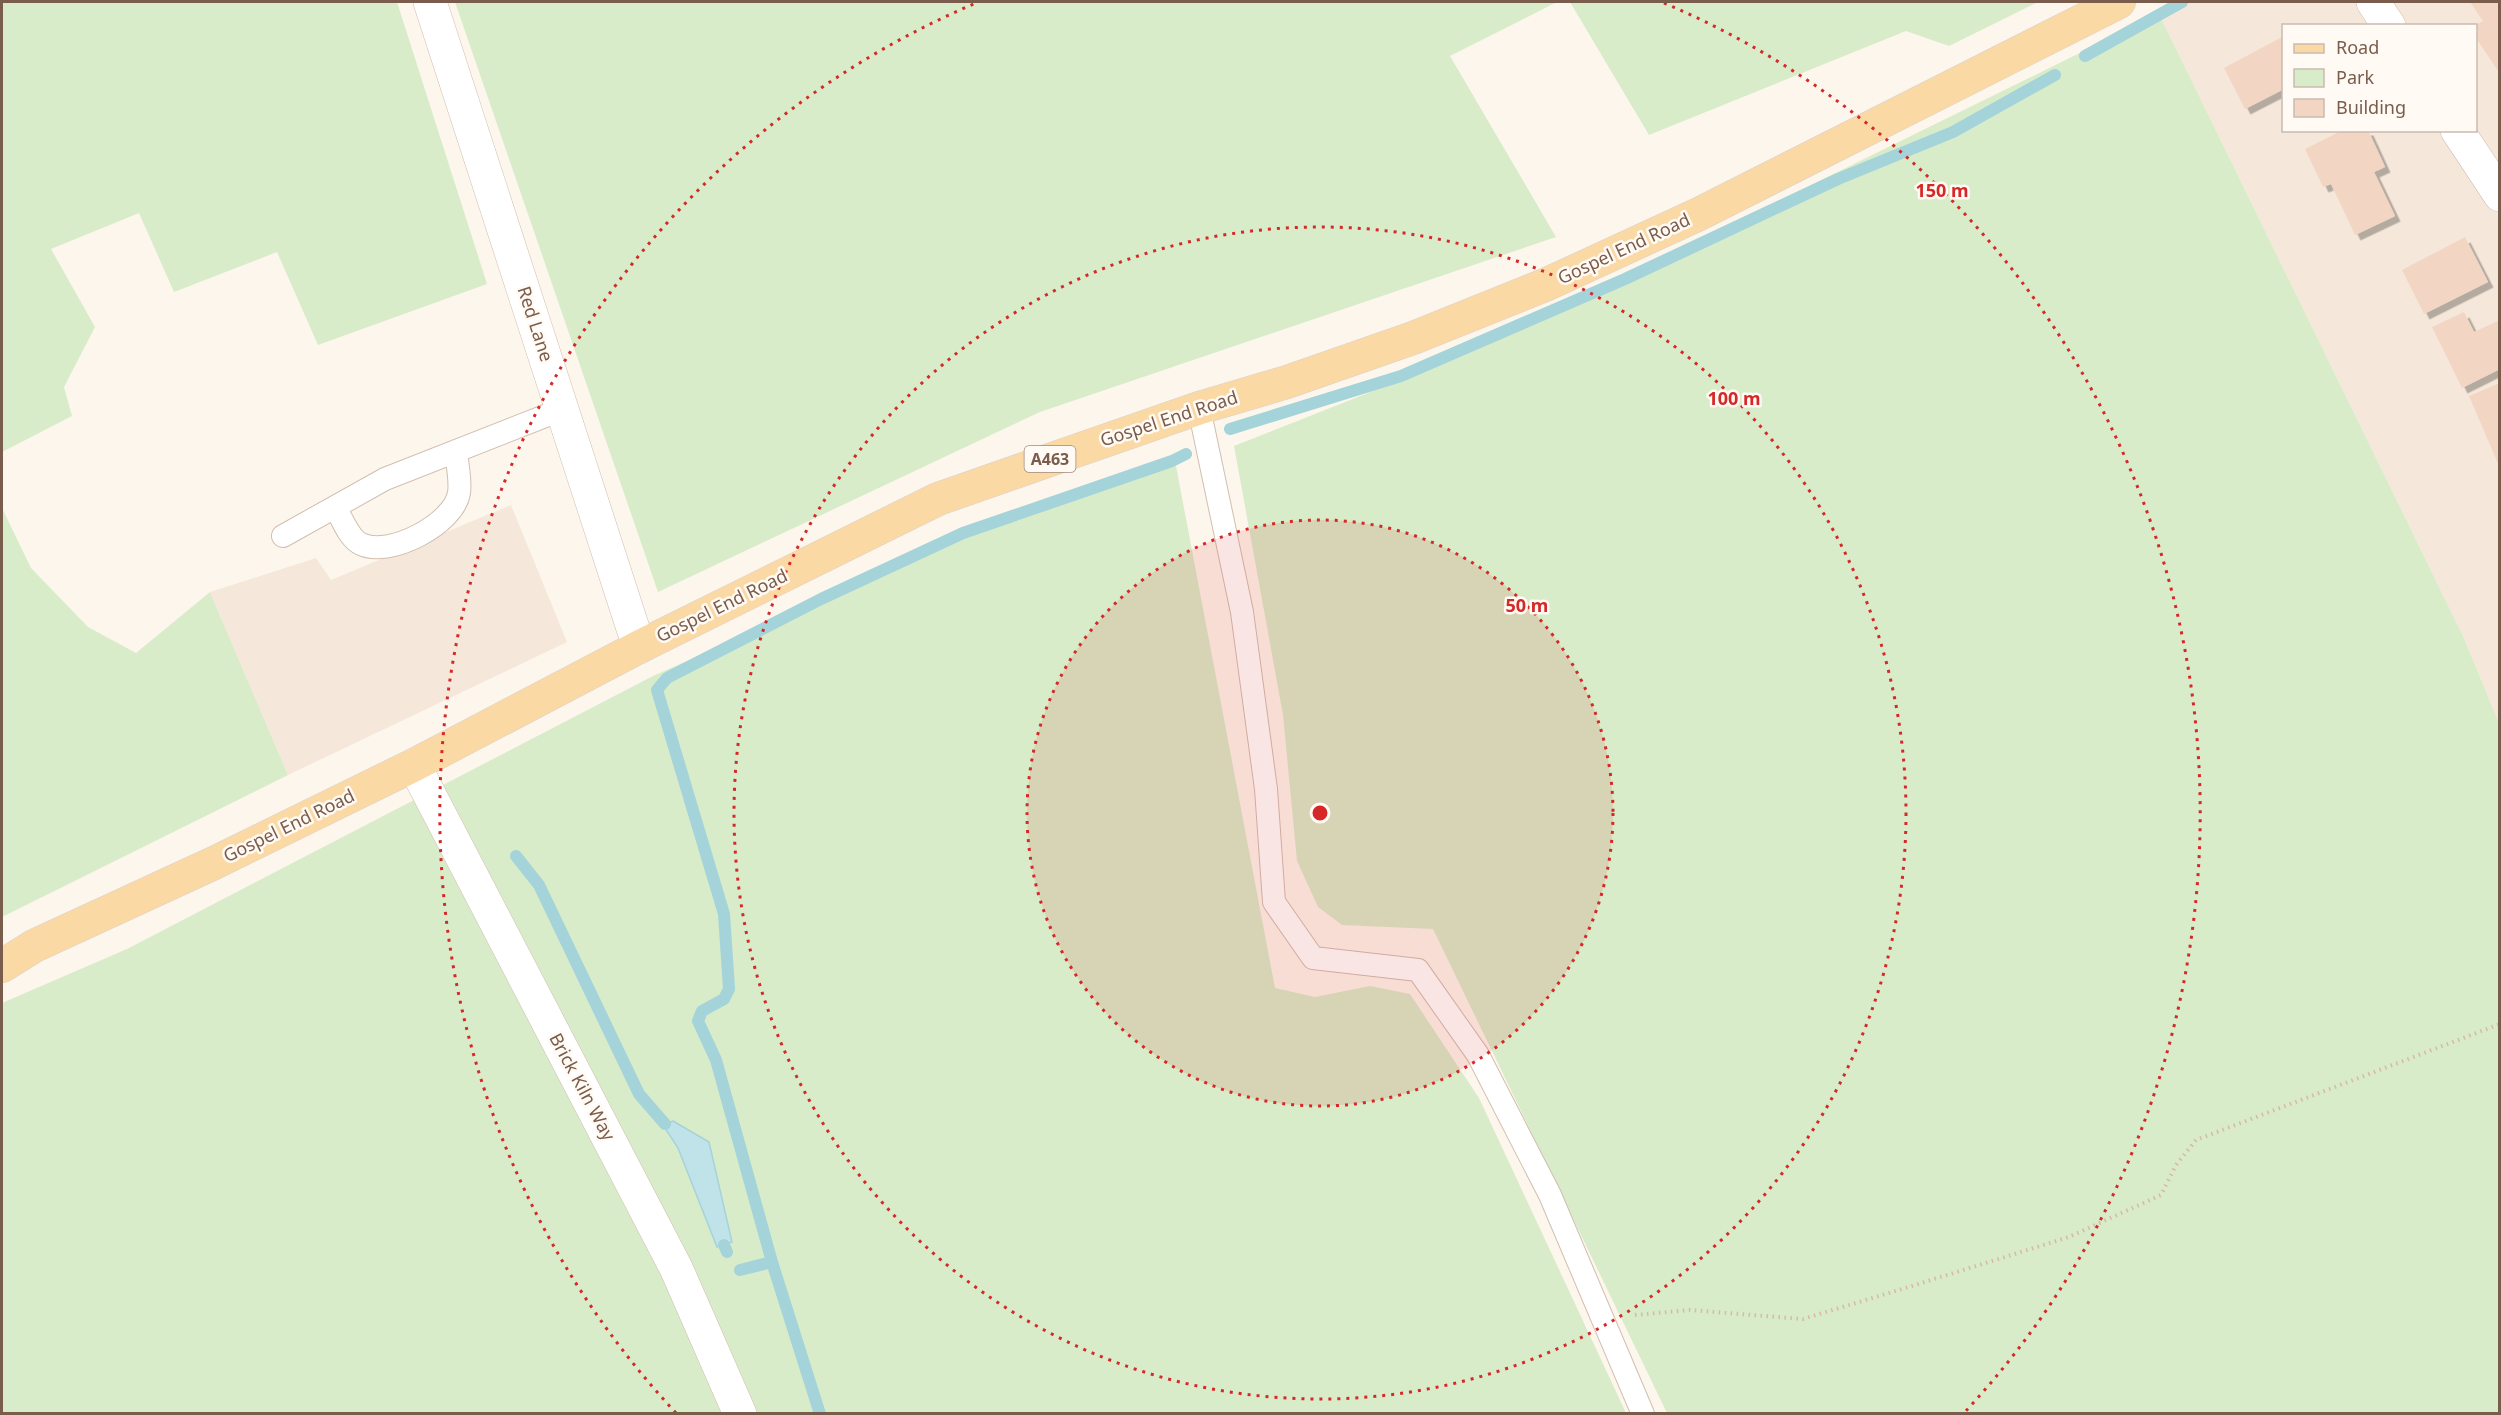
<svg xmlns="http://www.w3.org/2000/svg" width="2501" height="1415" viewBox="0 0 2501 1415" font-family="'Noto Sans',sans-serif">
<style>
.residential{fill:#f5e8da;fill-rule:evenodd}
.green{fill:#d8ecc9}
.water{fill:#bfe3e8;stroke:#a5d3da;stroke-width:1.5}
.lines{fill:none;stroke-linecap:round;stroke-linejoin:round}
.stream{stroke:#a5d3da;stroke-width:12}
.building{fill:#f3d5c3;filter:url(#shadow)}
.service-casing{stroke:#d1beb0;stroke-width:24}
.minor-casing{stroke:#d1beb0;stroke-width:34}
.primary-casing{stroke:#dad1cd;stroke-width:34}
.path{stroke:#d9b8a5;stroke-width:4;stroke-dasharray:1.5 4.5;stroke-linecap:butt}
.service{stroke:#fff;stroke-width:22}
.minor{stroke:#fff;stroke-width:33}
.primary{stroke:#fbd9a5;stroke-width:33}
.ring{fill:none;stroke:#d62828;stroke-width:3;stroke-dasharray:3 6}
.labels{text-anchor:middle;stroke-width:5;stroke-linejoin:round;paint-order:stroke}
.shield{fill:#fffaf3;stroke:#a28b7f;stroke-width:1.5}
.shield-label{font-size:16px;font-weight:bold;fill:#7a5c4d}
.street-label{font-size:18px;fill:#7a5c4d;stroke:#fffaf3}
.centre{fill:#d62828;stroke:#fffaf3;stroke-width:3}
.ring-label{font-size:18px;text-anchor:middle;font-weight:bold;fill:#d62828;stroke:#fffaf3;stroke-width:5;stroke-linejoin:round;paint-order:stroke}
</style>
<defs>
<filter id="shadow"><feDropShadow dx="5.5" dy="5.5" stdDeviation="0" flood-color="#0004"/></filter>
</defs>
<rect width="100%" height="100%" fill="#fdf6ec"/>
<path class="residential" d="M2182,2H2499V723L2463,636L2159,14ZM2284,26H2476V130H2284Z
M511,505L567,642L288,775L210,592L316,558L331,580Z"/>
<path class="green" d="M2,2H397L487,284L318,345L277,252L174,292L139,213L51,249L95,327L64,387L72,416L2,452Z
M455,2H1557L1450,56L1556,237L1040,412L658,592Z
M1570,2H2038L1949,46L1906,31L1649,135Z
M2159,14L2463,636L2499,723V1413H1667L1433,929L1342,925L1318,907L1297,861L1283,715L1234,446L1469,353Z
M1176,466L1275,988L1315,997L1370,986L1410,994L1479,1098L1626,1413H2V1003L127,949L653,676L1080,487Z
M2,508L31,568L88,627L136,653L210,592L288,775L2,917Z"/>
<path class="water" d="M673,1121L709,1142L732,1242L717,1247L678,1148L665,1128V1124Z"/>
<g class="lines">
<path class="stream" d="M2085,56L2182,2
M1230,429L1401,376L1625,279L1838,179L1953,132L2055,75
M516,856L539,885L639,1094L665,1124
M724,1245L727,1252
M740,1270L772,1262
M820,1414L772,1262L716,1060L698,1021L702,1011L724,999L729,989L724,914L657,690L667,678L821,599L963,533L1172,461L1186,454"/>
</g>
<path class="building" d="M2470,2H2500V74L2476,38V25L2483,21Z
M2282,37L2284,89L2245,109L2224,68Z
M2343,130H2368L2385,167L2374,172L2395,216L2355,235L2331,184L2323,187L2305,149Z
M2465,237L2488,282L2424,314L2402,270Z
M2464,312L2474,332L2500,320V369L2462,388L2432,327Z
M2500,383V466H2499L2469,396Z"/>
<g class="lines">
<g class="service-casing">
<path id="service" d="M1199,408L1242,612L1266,789L1274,902L1313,958L1418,970L1478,1055L1550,1195L1643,1414
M335,507C342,518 349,539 361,544C389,558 454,524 459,493C461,480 457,464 456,451
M283,536L385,479L563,409"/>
</g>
<g class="minor-casing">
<path id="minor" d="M430,2L639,647
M2373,2L2389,26
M2457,130L2500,195
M414,765L676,1268L740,1414"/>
</g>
<g class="primary-casing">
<path id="primary" d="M2,966L34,946L214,863L414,765L639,647L938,499L1199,408L1287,382L1413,338L1545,285L1699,214L2119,2"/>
</g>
<path class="path" d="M1635,1315L1690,1310L1803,1319L1915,1285L2069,1237L2161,1195L2176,1165L2196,1140L2500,1024"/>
<use href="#service" class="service"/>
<use href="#minor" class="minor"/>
<use href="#primary" class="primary"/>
</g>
<circle cx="1320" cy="813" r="293" fill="#d62828" fill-opacity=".12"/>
<g class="ring">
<circle cx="1320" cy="813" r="293"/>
<circle cx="1320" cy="813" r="586"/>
<path d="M676 1413A880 880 0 0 1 976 3M1664 3A880 880 0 0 1 1964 1413"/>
</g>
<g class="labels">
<rect class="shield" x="1024.5" y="446" width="51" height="26" rx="4.5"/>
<g class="shield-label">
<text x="1050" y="465">A463</text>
</g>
<g class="street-label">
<text transform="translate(1624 249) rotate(-25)" y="6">Gospel End Road</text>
<text transform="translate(535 324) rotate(72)" y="6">Red Lane</text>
<text transform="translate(1169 419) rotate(-18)" y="6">Gospel End Road</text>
<text transform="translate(722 606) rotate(-26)" y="6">Gospel End Road</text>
<text transform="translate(289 826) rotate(-26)" y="6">Gospel End Road</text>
<text transform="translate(582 1087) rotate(62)" y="6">Brick Kiln Way</text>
</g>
</g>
<circle cx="1320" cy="813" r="9" class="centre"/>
<g class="ring-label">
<text x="1942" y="197">150 m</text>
<text x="1734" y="405">100 m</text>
<text x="1527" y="612">50 m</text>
</g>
<rect width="2501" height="1415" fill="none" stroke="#7a5c4d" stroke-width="6"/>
<rect x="2282" y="24" width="195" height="108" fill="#fffaf3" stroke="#cabbb1" stroke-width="1.5"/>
<rect x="2294" y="44" width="30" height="9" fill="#fbd9a5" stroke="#cabbb1" stroke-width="1.5"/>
<text x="2336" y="54" font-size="18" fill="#7a5c4d">Road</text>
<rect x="2294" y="69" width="30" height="18" fill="#d8ecc9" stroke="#cabbb1" stroke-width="1.5"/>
<text x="2336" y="84" font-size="18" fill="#7a5c4d">Park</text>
<rect x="2294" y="99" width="30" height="18" fill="#f3d5c3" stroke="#cabbb1" stroke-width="1.5"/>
<text x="2336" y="114" font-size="18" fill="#7a5c4d">Building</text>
</svg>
